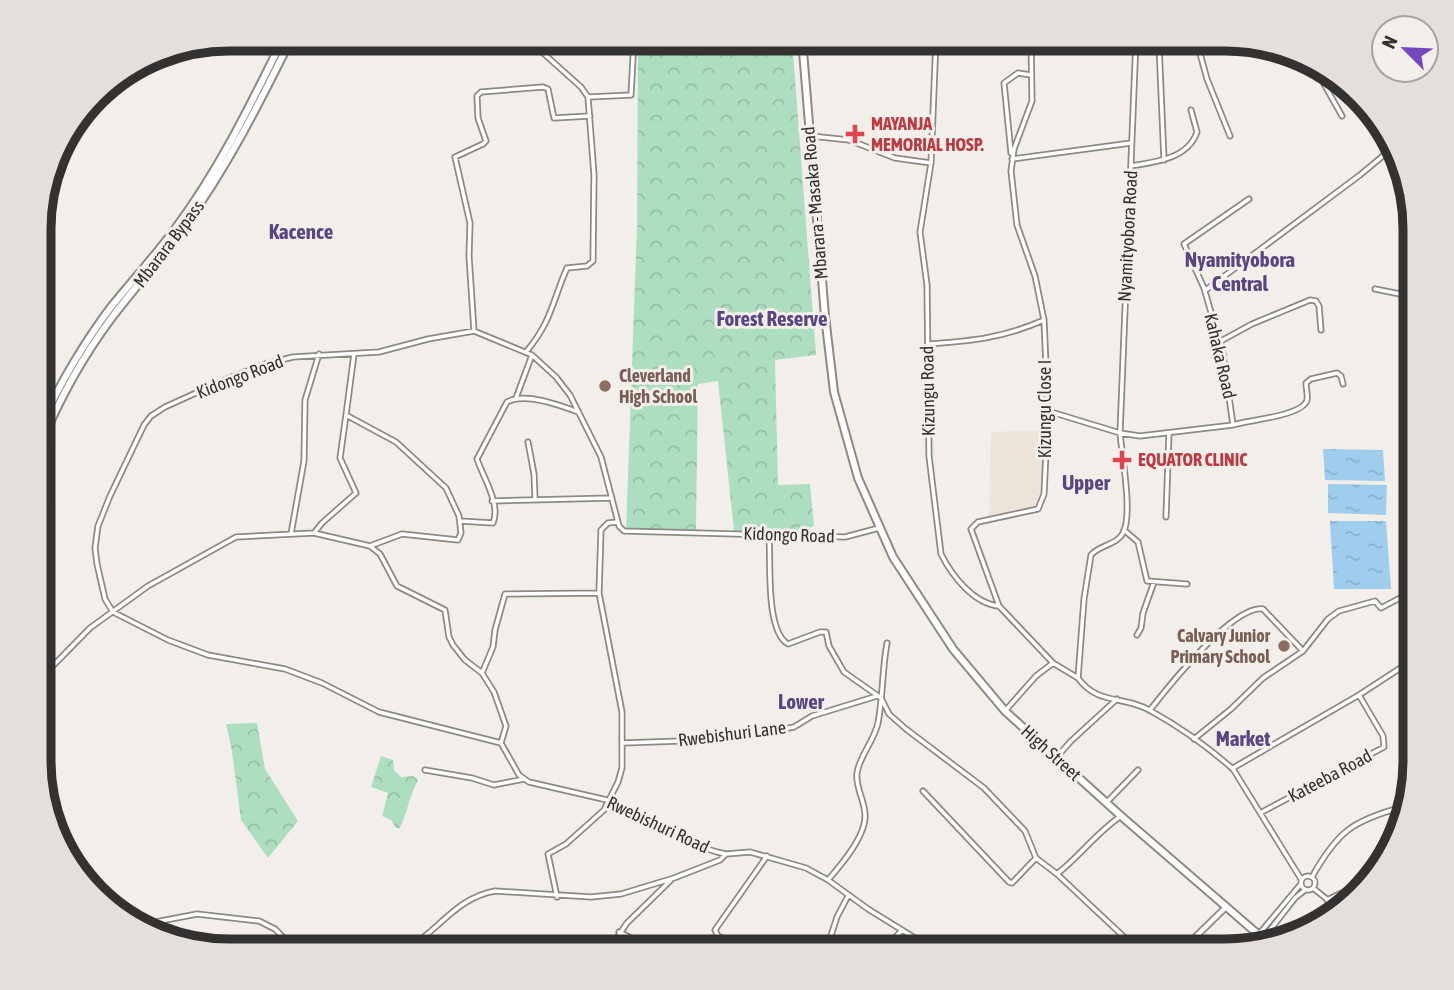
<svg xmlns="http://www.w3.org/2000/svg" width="1454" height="990" viewBox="0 0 1454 990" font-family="'Asap Condensed',sans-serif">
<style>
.built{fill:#ece4d9}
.forest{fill:url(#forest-crowns)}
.water{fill:url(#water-ripples)}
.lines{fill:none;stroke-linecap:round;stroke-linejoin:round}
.minor-casing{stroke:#8d8a86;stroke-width:7}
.tertiary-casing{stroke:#8d8a86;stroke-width:8}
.primary-casing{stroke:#8d8a86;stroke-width:10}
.trunk-casing{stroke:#8d8a86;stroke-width:10}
.minor{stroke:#fff;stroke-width:3.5}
.tertiary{stroke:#fff;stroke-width:4.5}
.primary{stroke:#fff;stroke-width:6}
.trunk{stroke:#fff;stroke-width:6}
.health-dot{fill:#e0444e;stroke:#f2efea;stroke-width:2.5}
.education-dot{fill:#8d6e63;stroke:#f2efea;stroke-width:2.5}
.labels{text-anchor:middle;stroke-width:6;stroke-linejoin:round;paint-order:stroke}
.health-label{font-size:18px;font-weight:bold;fill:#be3a42;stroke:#f2efea;text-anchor:start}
.street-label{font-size:18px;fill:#333230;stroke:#f2efea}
.education-label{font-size:18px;font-weight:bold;fill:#785e54;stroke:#f2efea;text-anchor:start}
.quarter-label{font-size:21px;font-weight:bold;fill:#584582;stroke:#f2efea}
.rim{fill:none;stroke:#333230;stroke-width:9}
</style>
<defs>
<pattern id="forest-crowns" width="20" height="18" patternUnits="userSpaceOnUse" patternTransform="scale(1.75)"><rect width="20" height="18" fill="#aedec0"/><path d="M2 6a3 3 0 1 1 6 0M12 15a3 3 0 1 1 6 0" fill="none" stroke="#96bfa5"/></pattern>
<pattern id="water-ripples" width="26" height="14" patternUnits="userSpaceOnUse" patternTransform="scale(1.75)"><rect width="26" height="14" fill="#9fcded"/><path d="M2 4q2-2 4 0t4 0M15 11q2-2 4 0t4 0" fill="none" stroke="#89b0cc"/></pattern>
</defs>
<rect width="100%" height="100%" fill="#f2efea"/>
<path class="built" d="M1047,430L1042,503L1038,509L989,519L991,432Z"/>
<path class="forest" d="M638,39H792L816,355L775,360L778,485L810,484L814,526L798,533L734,531L718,381L698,384L696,530L626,531L637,227Z
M257,723L265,769L298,821L268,858L241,820L232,751L226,724Z
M381,756L393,760L394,770L401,777L413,776L418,780C410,795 407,812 400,828H396L391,820L382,816L388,793L371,787Z"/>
<path class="water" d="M1323,449L1383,450L1385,481L1325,480Z
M1328,484L1387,485L1386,515L1328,513Z
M1330,521H1386L1391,589H1334Z"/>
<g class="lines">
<g class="minor-casing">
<path id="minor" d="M501,39L502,46
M936,39L931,163L920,232L927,285L929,456L941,554C952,576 974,604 999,606L1053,663L1078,678
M1136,39L1120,433C1122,456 1133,515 1123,533C1117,545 1099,545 1091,555L1084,599L1078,678C1098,706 1125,695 1151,711C1180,727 1208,747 1233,769L1301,879
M1196,39L1207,79L1230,136
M1159,45L1164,160
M1136,46L1193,39
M537,49L541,41L548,39
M445,50L502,46L534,48L543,53L581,87L588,97L594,175L593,261L587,266L567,268C552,302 552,321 526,352
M1315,68L1342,116
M589,97L631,95L634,39
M811,136L849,140L895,158L931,163
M1011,153L1004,83L1018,73L1031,75
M1012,159L1131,143
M1131,166C1155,162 1188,159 1197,132L1191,110
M1204,288L1184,244L1249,199
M1375,289L1415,297
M474,331L469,256L470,223L455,157L483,144L486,141L478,118L477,96L481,92L543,87L548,89L554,118L590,116
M1219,342L1252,324L1310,300L1316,301L1319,306L1321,330
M928,344C972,341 1003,338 1044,320
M354,354L346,415L396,442L446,488L459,516L461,533L458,540L402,534L370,546
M516,398L532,355
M1048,411L1120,433L1140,436L1233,425L1223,354L1204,288L1207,289L1360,175L1396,145
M1233,425C1248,420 1303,416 1307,400C1308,395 1306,388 1306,383L1311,379L1337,373L1341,376L1343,384
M528,442L534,474L535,499
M492,501L612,498
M1166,517L1169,433
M460,521L493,523C501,504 483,477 477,459L507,402C525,392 560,405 578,412
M1124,530L1138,542L1147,581L1187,584
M314,533L322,523L356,493L340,458L346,415
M291,534L304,461L305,400L319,354
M769,535C771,560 765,631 788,644L820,632H826L829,646L844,672L881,698L889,714L906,729L984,788L1025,831L1036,858L1057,874L1139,951
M999,606L971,529L978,522L1038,509L1044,494L1048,411L1044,320L1035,276L1017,225L1011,171L1014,149L1032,101L1031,39
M1137,635L1141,628L1143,613L1154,582
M482,673L493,647L495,630L505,594L598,593
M40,679L90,628L148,586L236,537L314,533L370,546L380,554L397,586L445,610L449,637L453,645L465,660L482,673L494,692L506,726L501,743
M1150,710C1168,687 1233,605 1263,609L1303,651
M1005,711L1036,676L1053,663
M1194,739L1231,709L1263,678L1303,651L1328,619L1339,611L1375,601L1381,608L1415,590
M501,743L379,712L322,683L285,669L208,655L168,640L113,612L105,599L97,564L95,548L98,526L110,496L144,425L151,416L165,407L229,378L265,364L293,357L379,352L428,339L474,331L532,355L556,377L570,395L601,457L619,526L624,531L845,537L879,528
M501,743L519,775L529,782L607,800L688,843L717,852L726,854L750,852L806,868L828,880L868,909L936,951
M623,743L709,740L753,735L794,727L812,716L877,696
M1056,758L1071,741L1117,699
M1233,768L1359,695L1402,667L1415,661
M425,770L472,778L494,785L524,779
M923,791L1009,882L1012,883L1036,858
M1106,803L1138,770
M1262,812L1384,747L1383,736L1359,695
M1057,874C1080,856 1096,833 1121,816
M1301 883a7 7 0 1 1 14 0a7 7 0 1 1-14 0Z
M1312,877C1337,832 1353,820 1403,807
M828,880C841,865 866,836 865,815C865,801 855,787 857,773C859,757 874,741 878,723C883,697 882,670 887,643
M1313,888L1338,908
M557,897L548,854L566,844L604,810L618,782L622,768V712L599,593L601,530L608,523L617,522
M1327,900L1377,876
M145,924L197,914L259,921L275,929L297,951
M619,932L657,951
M1259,934L1300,885
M1263,939L1295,898L1305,890
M404,951C438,932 455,898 495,891L591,897L621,894L674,878L720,860L726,854
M608,951L627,923L671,880
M751,951L718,936L715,930L767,856
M826,951L837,917L848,896
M883,951L902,930"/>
</g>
<g class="tertiary-casing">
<path id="tertiary" d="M1181,951L1225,908"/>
</g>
<g class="primary-casing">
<path id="primary" d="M802,39L825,316L834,392L858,478L893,557L953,649L1005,711L1121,816L1267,942"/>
</g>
<g class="trunk-casing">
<path id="trunk" d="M40,426C60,384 83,344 111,307C132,281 155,256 175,229C219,170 251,104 283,39
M40,446C59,399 83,356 113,316C136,286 161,258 183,228C226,169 259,104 291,39"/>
</g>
<use href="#minor" class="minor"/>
<use href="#tertiary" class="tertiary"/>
<use href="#primary" class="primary"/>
<use href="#trunk" class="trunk"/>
</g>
<g class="health-dot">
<path d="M851.5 123.5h7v7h7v7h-7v7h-7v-7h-7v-7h7z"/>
<path d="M1118.5 449.5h7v7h7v7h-7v7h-7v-7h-7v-7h7z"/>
</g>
<g class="education-dot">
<circle cx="605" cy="386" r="7"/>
<circle cx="1284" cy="646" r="7"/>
</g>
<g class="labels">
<g class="health-label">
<text x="871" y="130">MAYANJA<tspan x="871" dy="21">MEMORIAL HOSP.</tspan></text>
<text x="1138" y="466">EQUATOR CLINIC</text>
</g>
<g class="street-label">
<text transform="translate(815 203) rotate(-95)" y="6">Mbarara - Masaka Road</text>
<text transform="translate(1128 236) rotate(-87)" y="6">Nyamityobora Road</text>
<text transform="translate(169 244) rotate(-53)" y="6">Mbarara Bypass</text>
<text transform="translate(1220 356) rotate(77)" y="6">Kahaka Road</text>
<text transform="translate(240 377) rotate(-21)" y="6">Kidongo Road</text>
<text transform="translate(928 391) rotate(-91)" y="6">Kizungu Road</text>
<text transform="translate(1045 409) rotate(-90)" y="6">Kizungu Close I</text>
<text transform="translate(789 535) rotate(2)" y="6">Kidongo Road</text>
<text transform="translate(732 734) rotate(-7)" y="6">Rwebishuri Lane</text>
<text transform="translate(1051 753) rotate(42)" y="6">High Street</text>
<text transform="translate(1330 776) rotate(-28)" y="6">Kateeba Road</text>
<text transform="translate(658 825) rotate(25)" y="6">Rwebishuri Road</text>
</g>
<g class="education-label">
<text x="619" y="382">Cleverland<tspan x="619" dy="21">High School</tspan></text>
<text x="1270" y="642" text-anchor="end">Calvary Junior<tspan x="1270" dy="21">Primary School</tspan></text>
</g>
<g class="quarter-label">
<text x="301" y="239">Kacence</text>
<text x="1240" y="267">Nyamityobora<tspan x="1240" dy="24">Central</tspan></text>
<text x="772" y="326">Forest Reserve</text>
<text x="1086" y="490">Upper</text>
<text x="801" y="709">Lower</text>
<text x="1243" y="746">Market</text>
</g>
</g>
<path d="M0 0H1454V990H0ZM229 51H1225A178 178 0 0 1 1403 229V761A178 178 0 0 1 1225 939H229A178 178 0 0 1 51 761V229A178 178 0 0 1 229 51Z" fill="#e3e0db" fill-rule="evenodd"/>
<path class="rim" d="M229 51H1225A178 178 0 0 1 1403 229V761A178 178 0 0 1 1225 939H229A178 178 0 0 1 51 761V229A178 178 0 0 1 229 51Z"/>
<g transform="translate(1405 49) rotate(294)"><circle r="33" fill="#f2efea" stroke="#a6a3a0" stroke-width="2"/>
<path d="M0-5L12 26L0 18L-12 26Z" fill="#7447bf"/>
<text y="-10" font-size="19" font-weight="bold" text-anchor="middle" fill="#333230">N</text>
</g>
</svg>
